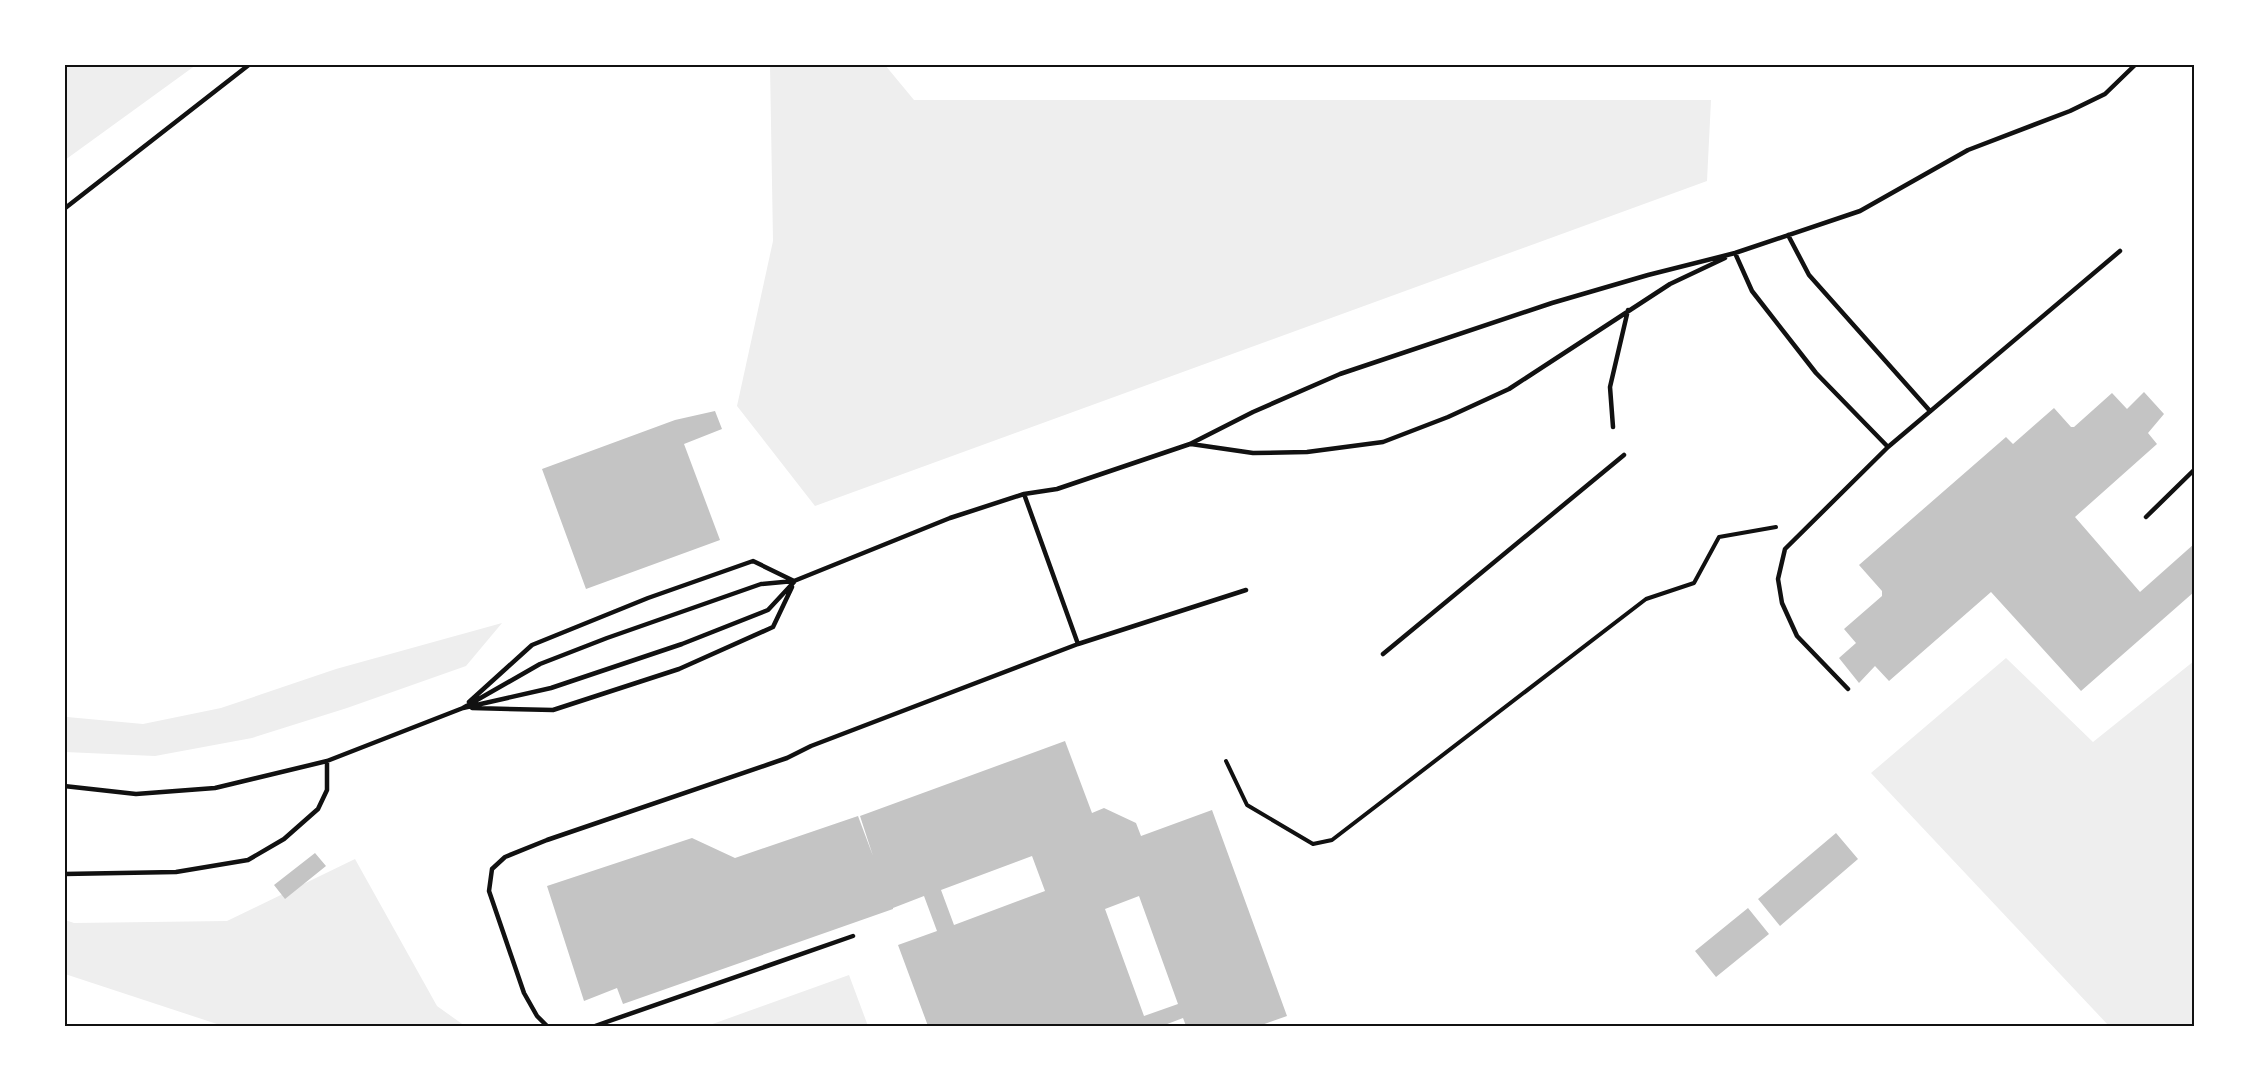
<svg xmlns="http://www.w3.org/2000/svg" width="2259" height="1091" viewBox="0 0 2259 1091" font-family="Signika,sans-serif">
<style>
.green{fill:#eee}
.building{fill:#c4c4c4;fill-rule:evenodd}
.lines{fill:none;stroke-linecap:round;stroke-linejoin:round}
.path{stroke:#111;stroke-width:4}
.service{stroke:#111;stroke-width:4.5}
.neatline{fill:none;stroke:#111;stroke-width:2}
</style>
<rect width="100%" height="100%" fill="#fff"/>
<path class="green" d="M65,64H196V65L65,160Z
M770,65H885L914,100H1711L1707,181L815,506L737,406L773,241Z
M502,623L466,666L347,708L252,738L155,756L65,752V714L67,717L143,724L221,708L336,669Z
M2006,658L2093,742L2194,661V1026H2109L1871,773Z
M355,859L437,1006L465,1026H223L65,974V920L74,923L227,921Z
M849,975L868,1026H707Z"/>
<path class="building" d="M2144,392L2164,414L2148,433L2157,444L2075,517L2140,592L2194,544V592L2081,691L1991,592L1889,681L1875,666L1859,683L1839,658L1856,643L1844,629L1882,596V591L1859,565L2006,437L2013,444L2054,408L2071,427H2074L2112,393L2127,409Z
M715,411L722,429L684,444L720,540L586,589L542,469L675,420Z
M1065,741L1092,813L1104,808L1136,823L1141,836L1212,810L1287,1016L1259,1026H1186L1183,1018L1162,1026H928L898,945L937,931L924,896L893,908V909L623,1004L617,988L584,1001L547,886L692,838L735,858L858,816L873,856L860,816ZM1032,856L1045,891L954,925L941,890ZM1139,896L1178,1004L1144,1016L1105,909Z
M1836,833L1858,859L1780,926L1758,899Z
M315,853L326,866L285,899L274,885Z
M1748,908L1769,934L1716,977L1695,951Z"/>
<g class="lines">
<path class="path" d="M1226,761L1247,805L1313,844L1332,840L1646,599L1694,583L1719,537L1776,527"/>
<path class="service" d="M64,209L250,64
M1788,235L1809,275L1930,411
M1735,253L1752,291L1816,373L1888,447
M1613,427L1610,387L1628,310
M1191,444L1253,453L1307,452L1383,442L1448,417L1509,389L1670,284L1725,258
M1024,494L1078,644
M2146,517L2194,470
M1383,654L1624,455
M1848,689L1797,636L1782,603L1778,579L1785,549L1888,447L2120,251
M469,702L532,645L648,598L753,561L794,581
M463,708L540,664L607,638L761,584L794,581L950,518L1024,494L1057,489L1190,444L1253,412L1340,374L1552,303L1648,275L1735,253L1860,211L1968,150L2070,111L2105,94L2136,64
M472,708L553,710L679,669L773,627L792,587
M64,786L136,794L215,788L327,761L463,708L551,688L682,644L768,610L794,582
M64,874L176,872L248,860L284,839L318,809L327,790V761
M547,1026L537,1016L524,993L489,891L492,869L505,857L547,840L787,758L811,746L1078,644L1246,590
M595,1026L853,936"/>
</g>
<rect width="2259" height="1091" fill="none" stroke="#ffffff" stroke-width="132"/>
<rect x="66" y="66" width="2127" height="959" class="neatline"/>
</svg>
